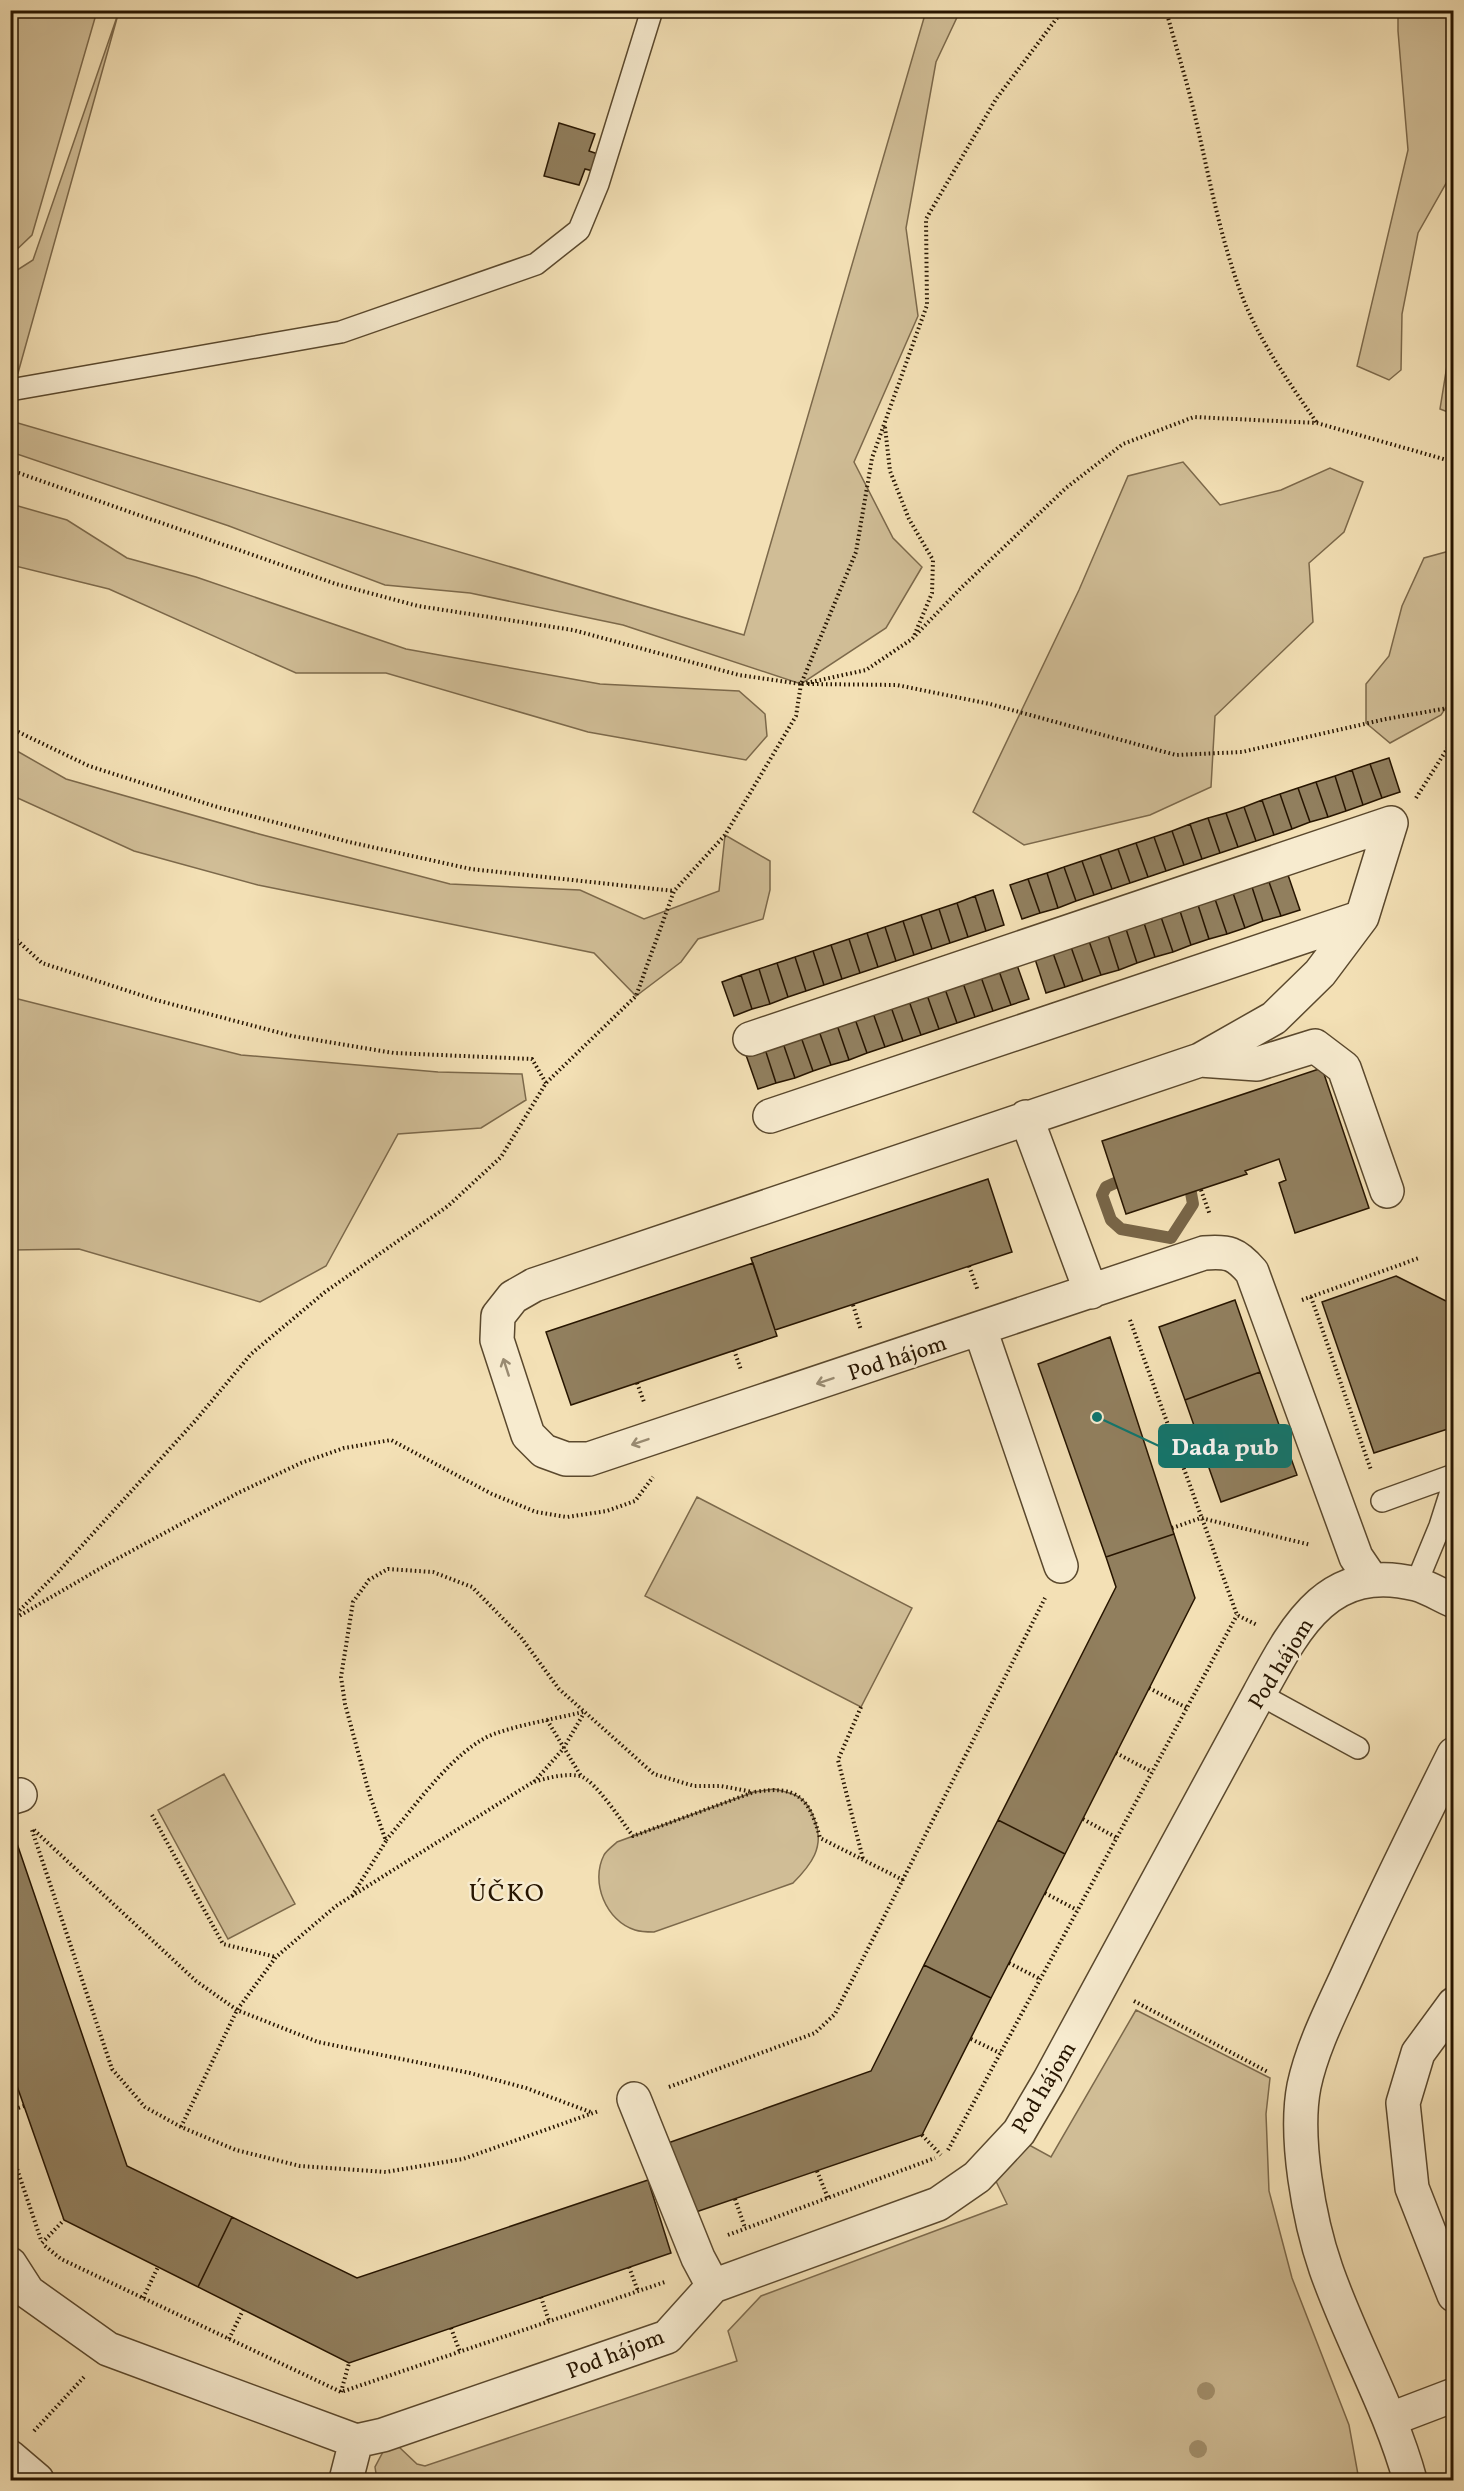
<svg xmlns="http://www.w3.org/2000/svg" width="1464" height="2491" viewBox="0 0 1464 2491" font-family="Vollkorn,serif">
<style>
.green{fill:#d0bd96;stroke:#7c694b;stroke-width:1.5}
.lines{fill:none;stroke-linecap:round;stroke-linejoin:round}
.stream{stroke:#786547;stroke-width:12}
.building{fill:#917f5e;stroke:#271500;stroke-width:1.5}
.lane-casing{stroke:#5a482d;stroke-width:24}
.street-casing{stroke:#5a482d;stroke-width:36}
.path{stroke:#271500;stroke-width:4;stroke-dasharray:1.5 3;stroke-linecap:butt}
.lane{stroke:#f7ebcf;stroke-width:21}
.street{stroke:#f7ebcf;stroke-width:33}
.tree{fill:#a3916e}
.oneway{stroke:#998b72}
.labels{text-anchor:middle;stroke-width:5;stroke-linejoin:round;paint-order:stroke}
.street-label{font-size:22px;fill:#271500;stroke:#f7ebcf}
.quarter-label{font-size:26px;letter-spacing:1.5px;fill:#271500;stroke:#f7ebcf}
.leader{fill:none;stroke:#0f766e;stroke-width:2}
.callout-dot{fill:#0f766e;stroke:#f7ebcf;stroke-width:2}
.callout{fill:#0f766e;stroke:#0f766e;stroke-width:2}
.callout-label{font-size:24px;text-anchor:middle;font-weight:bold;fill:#fff}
</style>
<rect width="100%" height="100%" fill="#f3e0b5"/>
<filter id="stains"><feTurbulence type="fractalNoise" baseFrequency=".00333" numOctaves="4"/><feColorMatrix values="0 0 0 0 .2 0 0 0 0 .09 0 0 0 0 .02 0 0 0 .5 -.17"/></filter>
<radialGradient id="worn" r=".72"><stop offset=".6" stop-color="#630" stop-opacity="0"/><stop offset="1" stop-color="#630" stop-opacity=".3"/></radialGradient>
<path class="green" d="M11,10L97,11L32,235L11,255Z
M119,11L18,373L11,371V274L33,260Z
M926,11H960L936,62L906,228L918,316L854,462L893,538L922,567L886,628L801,684L623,625L470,593L385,585L229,526L11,452V421L744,635Z
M1398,11H1453L1454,182L1448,180L1418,233L1402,314L1401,370L1389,380L1357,366L1408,150L1398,31Z
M1453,328V414L1440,409Z
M1183,462L1220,505L1281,490L1330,468L1363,482L1344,532L1309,563L1313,622L1215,716L1211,787L1150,815L1024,845L973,812L1079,590L1128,476Z
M11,504L67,520L127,558L196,577L406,649L600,684L739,691L765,714L767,736L746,760L588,732L386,673H296L109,589L11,565Z
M1453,550V697L1441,715L1390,743L1366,723V684L1389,656L1402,606L1424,558Z
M10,747L66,779L259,834L450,884L580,890L644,919L719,891L725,835L770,861V890L763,919L698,939L681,962L636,996L594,953L258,885L134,851L11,795Z
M10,997L241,1055L438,1072L522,1074L526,1100L481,1128L398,1134L326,1266L260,1302L79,1249L11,1250Z
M697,1497L912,1608L861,1707L645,1596Z
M224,1774L295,1904L228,1939L158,1810Z
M774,1789C797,1794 807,1797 815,1821C825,1847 811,1865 793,1883L654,1932C648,1932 641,1932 635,1930C606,1921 590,1882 604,1855C607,1850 613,1846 617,1842L754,1792Z
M1136,2010L1270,2078L1266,2114L1269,2191L1292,2278L1349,2425L1359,2480H377L375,2467L384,2450L398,2446L417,2464L425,2466L737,2361L728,2331L761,2296L1007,2204L991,2171L1020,2140L1051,2157Z"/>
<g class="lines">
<path class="stream" d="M1115,1183L1106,1187L1102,1195L1111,1220L1121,1229L1171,1238L1193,1204L1191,1193"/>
</g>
<path class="building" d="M559,123L595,134L589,151L598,154L593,171L585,169L579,185L544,176Z
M1389,758L1400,792L1382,798L1370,764Z
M1370,764L1382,798L1363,805L1352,770Z
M1352,770L1363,805L1346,811L1335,776Z
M1335,776L1346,811L1328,817L1316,782Z
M1316,782L1328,817L1310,822L1298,788Z
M1298,788L1310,822L1292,829L1280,794Z
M1280,794L1292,829L1274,835L1262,800Z
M1262,800L1274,835L1256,841L1244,807Z
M1244,807L1256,841L1238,847L1226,813Z
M1226,813L1238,847L1220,853L1208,818Z
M1208,818L1220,853L1202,859L1190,824Z
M1190,824L1202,859L1184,865L1172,831Z
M1172,831L1184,865L1166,871L1154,837Z
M1154,837L1166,871L1148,877L1136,843Z
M1136,843L1148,877L1130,883L1118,849Z
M1118,849L1130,883L1112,889L1100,855Z
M1100,855L1112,889L1094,895L1082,861Z
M1082,861L1094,895L1076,901L1064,867Z
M1064,867L1076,901L1058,908L1047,873Z
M1047,873L1058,908L1040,913L1028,879Z
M1288,875L1300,910L1281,916L1269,882Z
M1028,879L1040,913L1022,919L1010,885Z
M1269,882L1281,916L1263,921L1252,887Z
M1252,887L1263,921L1245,928L1233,893Z
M993,890L1004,925L986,931L975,896Z
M1233,893L1245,928L1227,934L1215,899Z
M975,896L986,931L968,937L957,903Z
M1215,899L1227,934L1209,939L1198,905Z
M957,903L968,937L950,943L939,909Z
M1198,905L1209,939L1191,945L1180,911Z
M939,909L950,943L932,949L921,915Z
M1180,911L1191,945L1173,952L1161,917Z
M921,915L932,949L914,955L903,921Z
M1161,917L1173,952L1155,957L1144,923Z
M903,921L914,955L896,961L885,927Z
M1144,923L1155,957L1137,963L1126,929Z
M885,927L896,961L878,967L867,933Z
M1126,929L1137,963L1119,970L1108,935Z
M867,933L878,967L860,973L849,939Z
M1108,935L1119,970L1101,975L1089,941Z
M849,939L860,973L842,979L831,945Z
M1089,941L1101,975L1083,981L1071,947Z
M831,945L842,979L824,985L813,951Z
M1071,947L1083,981L1065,987L1053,953Z
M813,951L824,985L806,991L795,957Z
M1053,953L1065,987L1046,993L1035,959Z
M795,957L806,991L788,997L777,963Z
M777,963L788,997L770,1004L759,969Z
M1017,965L1029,999L1011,1005L999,971Z
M759,969L770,1004L752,1009L741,975Z
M999,971L1011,1005L993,1011L981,977Z
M741,975L752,1009L734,1016L722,982Z
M981,977L993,1011L975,1017L963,983Z
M963,983L975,1017L957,1023L945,989Z
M945,989L957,1023L939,1029L927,995Z
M927,995L939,1029L921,1035L909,1001Z
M909,1001L921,1035L903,1041L891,1007Z
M891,1007L903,1041L885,1047L873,1013Z
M873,1013L885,1047L867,1053L855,1019Z
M855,1019L867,1053L849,1060L837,1025Z
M837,1025L849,1060L831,1065L819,1031Z
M819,1031L831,1065L813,1071L801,1037Z
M801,1037L813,1071L795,1078L783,1043Z
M783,1043L795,1078L776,1083L765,1049Z
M765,1049L776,1083L758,1089L746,1055Z
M1322,1068L1369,1208L1295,1233L1279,1183L1286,1180L1279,1159L1245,1171L1247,1174L1126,1214L1102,1141Z
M988,1179L1012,1252L775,1330L751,1258Z
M753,1263L777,1336L571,1405L546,1332Z
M1396,1276L1454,1305V1427L1374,1453L1322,1302Z
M1235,1300L1260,1372L1185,1400L1159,1327Z
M1110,1337L1174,1534L1106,1557L1038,1364Z
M1260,1372L1297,1475L1221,1502L1185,1400Z
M1174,1534L1195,1598L1065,1854L998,1820L1116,1587L1106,1557Z
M998,1820L1065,1854L991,1998L924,1965Z
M10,1823L127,2166L232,2217L198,2287L64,2220L10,2066Z
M924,1965L991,1998L922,2135L693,2213L668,2143L871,2071Z
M648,2180L671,2253L349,2363L198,2287L232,2217L357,2278Z"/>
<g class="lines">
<g class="lane-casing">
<path id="lane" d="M10,390L341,332L536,264L579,230L598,184L652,10
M1382,1501L1454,1475
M1416,1584L1440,1526L1454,1482
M1259,1694L1358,1748"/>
</g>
<g class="street-casing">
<path id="street" d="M750,1039L1391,823L1362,917L1320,973L1274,1018L1200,1060
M770,1116L1362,917
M1026,1117L1091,1292
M980,1329L1061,1566
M1371,1579L1356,1557L1252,1272C1236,1253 1228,1251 1204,1253L589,1459H566L544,1451L528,1435L497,1340L498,1316L513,1297L534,1285L1200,1060L1257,1064L1315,1046L1344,1068L1387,1191
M10,1798L20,1795
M1454,2004L1418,2053L1403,2103L1412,2188L1454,2295
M634,2099L698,2258L713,2286
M10,2264L28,2292L108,2349L356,2441L383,2435L667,2337L713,2286L938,2204L977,2177L1019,2132L1049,2081L1259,1694C1295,1628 1327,1562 1416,1584C1428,1587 1442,1596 1454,1601
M1391,2419L1454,2395
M10,2457L37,2480
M346,2480L356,2441
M1410,2480C1390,2407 1351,2341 1326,2269C1309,2220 1294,2137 1304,2086C1312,2048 1331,2011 1347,1976C1381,1901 1417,1828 1454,1754"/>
</g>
<path class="path" d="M1166,10C1175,44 1186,78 1194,112C1209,175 1220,240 1244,301C1262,345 1290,384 1317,423
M885,427L890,471L909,519L933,560L932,593L914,636
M10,470L336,584L418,606L573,630L739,675L801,684L856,552L872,458L927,305L926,219L996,99L1063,10
M802,684L866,670L912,639L962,587L1066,488L1123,444L1194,417L1317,423L1454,462
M808,684L897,685L990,704L1176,755L1242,752L1386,719L1454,707
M10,728L89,766L214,806L349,842L471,869L674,891
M1416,798L1454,738
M10,934L42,963L156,1000L292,1036L394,1053L532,1059L546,1083
M1201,1190L1210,1215
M969,1266L978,1291
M1311,1297L1371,1470
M1302,1300L1419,1258
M853,1305L861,1330
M1130,1320L1237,1615L1257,1625
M734,1350L741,1370
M637,1383L644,1402
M1172,1528L1201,1518L1311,1545
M10,1620L58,1572L195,1421L251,1354L325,1292L448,1206L501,1157L546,1083L636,996L674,891L725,835L796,716L801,684
M12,1620L113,1561L238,1493L301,1463L344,1448L391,1440L492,1494L536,1512L567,1517L607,1511L635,1501L653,1477
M1149,1688L1187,1708
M861,1707L838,1760L863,1859
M547,1720L581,1776
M1116,1753L1152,1772
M534,1782L563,1749L584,1713
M152,1815L223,1944L276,1957
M1083,1819L1117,1838
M32,1830L112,2069L145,2107L181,2127L236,2150L300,2166L386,2172L463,2159L599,2111
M34,1830L196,1981L237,2010L318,2042L470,2073L526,2088L593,2113
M386,1840C414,1808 454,1749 494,1734C522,1724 554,1719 583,1712
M1045,1893L1077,1910
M352,1896L386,1841L370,1796L345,1704L341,1677L353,1602L369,1580L388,1569L433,1572L472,1587L520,1636L559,1689L654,1774L694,1786H721L753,1792
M1009,1963L1040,1979
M1134,2001L1268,2072
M971,2039L1000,2053
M669,2087L815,2033L835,2014L1045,1598
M10,2111L24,2106
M181,2127L237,2010L276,1957L336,1906L533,1782C548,1778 564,1773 580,1776C595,1780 622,1822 633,1836L754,1792C797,1785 809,1797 820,1838L903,1880
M922,2135L941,2155
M10,2148L41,2240
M948,2150L1237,1615
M817,2171L828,2198
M735,2199L745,2228
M728,2235L935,2158
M42,2243L64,2220
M45,2246L61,2259L341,2392L665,2282
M629,2267L638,2291
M541,2297L549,2321
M143,2298L158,2267
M451,2328L460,2352
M229,2339L243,2310
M341,2392L349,2363
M34,2431L84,2377"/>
<use href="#lane" class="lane"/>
<use href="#street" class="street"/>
</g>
<g class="tree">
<circle cx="1206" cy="2391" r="9"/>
<circle cx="1198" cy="2449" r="9"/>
</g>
<defs><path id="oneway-shaft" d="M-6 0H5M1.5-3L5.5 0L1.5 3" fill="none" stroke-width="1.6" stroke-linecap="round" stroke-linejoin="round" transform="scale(1.5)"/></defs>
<g class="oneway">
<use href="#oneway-shaft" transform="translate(506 1367) rotate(-108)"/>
<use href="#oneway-shaft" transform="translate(825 1381) rotate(161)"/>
<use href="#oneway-shaft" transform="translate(640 1442) rotate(161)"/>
</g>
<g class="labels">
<g class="street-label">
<text transform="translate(897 1357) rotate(-18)" y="8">Pod hájom</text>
<text transform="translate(1280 1663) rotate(-58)" y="8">Pod hájom</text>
<text transform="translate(1043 2087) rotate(-59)" y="8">Pod hájom</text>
<text transform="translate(615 2353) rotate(-21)" y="8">Pod hájom</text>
</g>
<g class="quarter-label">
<text x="507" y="1901">ÚČKO</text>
</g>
</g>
<path class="leader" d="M1097 1417L1159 1446"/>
<circle class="callout-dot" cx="1097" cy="1417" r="6"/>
<rect class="callout" x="1159" y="1425" width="132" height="42" rx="6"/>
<g class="callout-label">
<text x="1225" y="1455">Dada pub</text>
</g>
<rect width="1464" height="2491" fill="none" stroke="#f3e0b5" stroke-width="36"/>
<rect x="12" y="12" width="1440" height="2467" fill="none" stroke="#271500" stroke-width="3"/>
<rect x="18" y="18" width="1428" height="2455" fill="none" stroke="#271500" stroke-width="1.5"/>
<rect width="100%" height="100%" filter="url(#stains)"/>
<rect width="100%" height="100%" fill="url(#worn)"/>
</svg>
